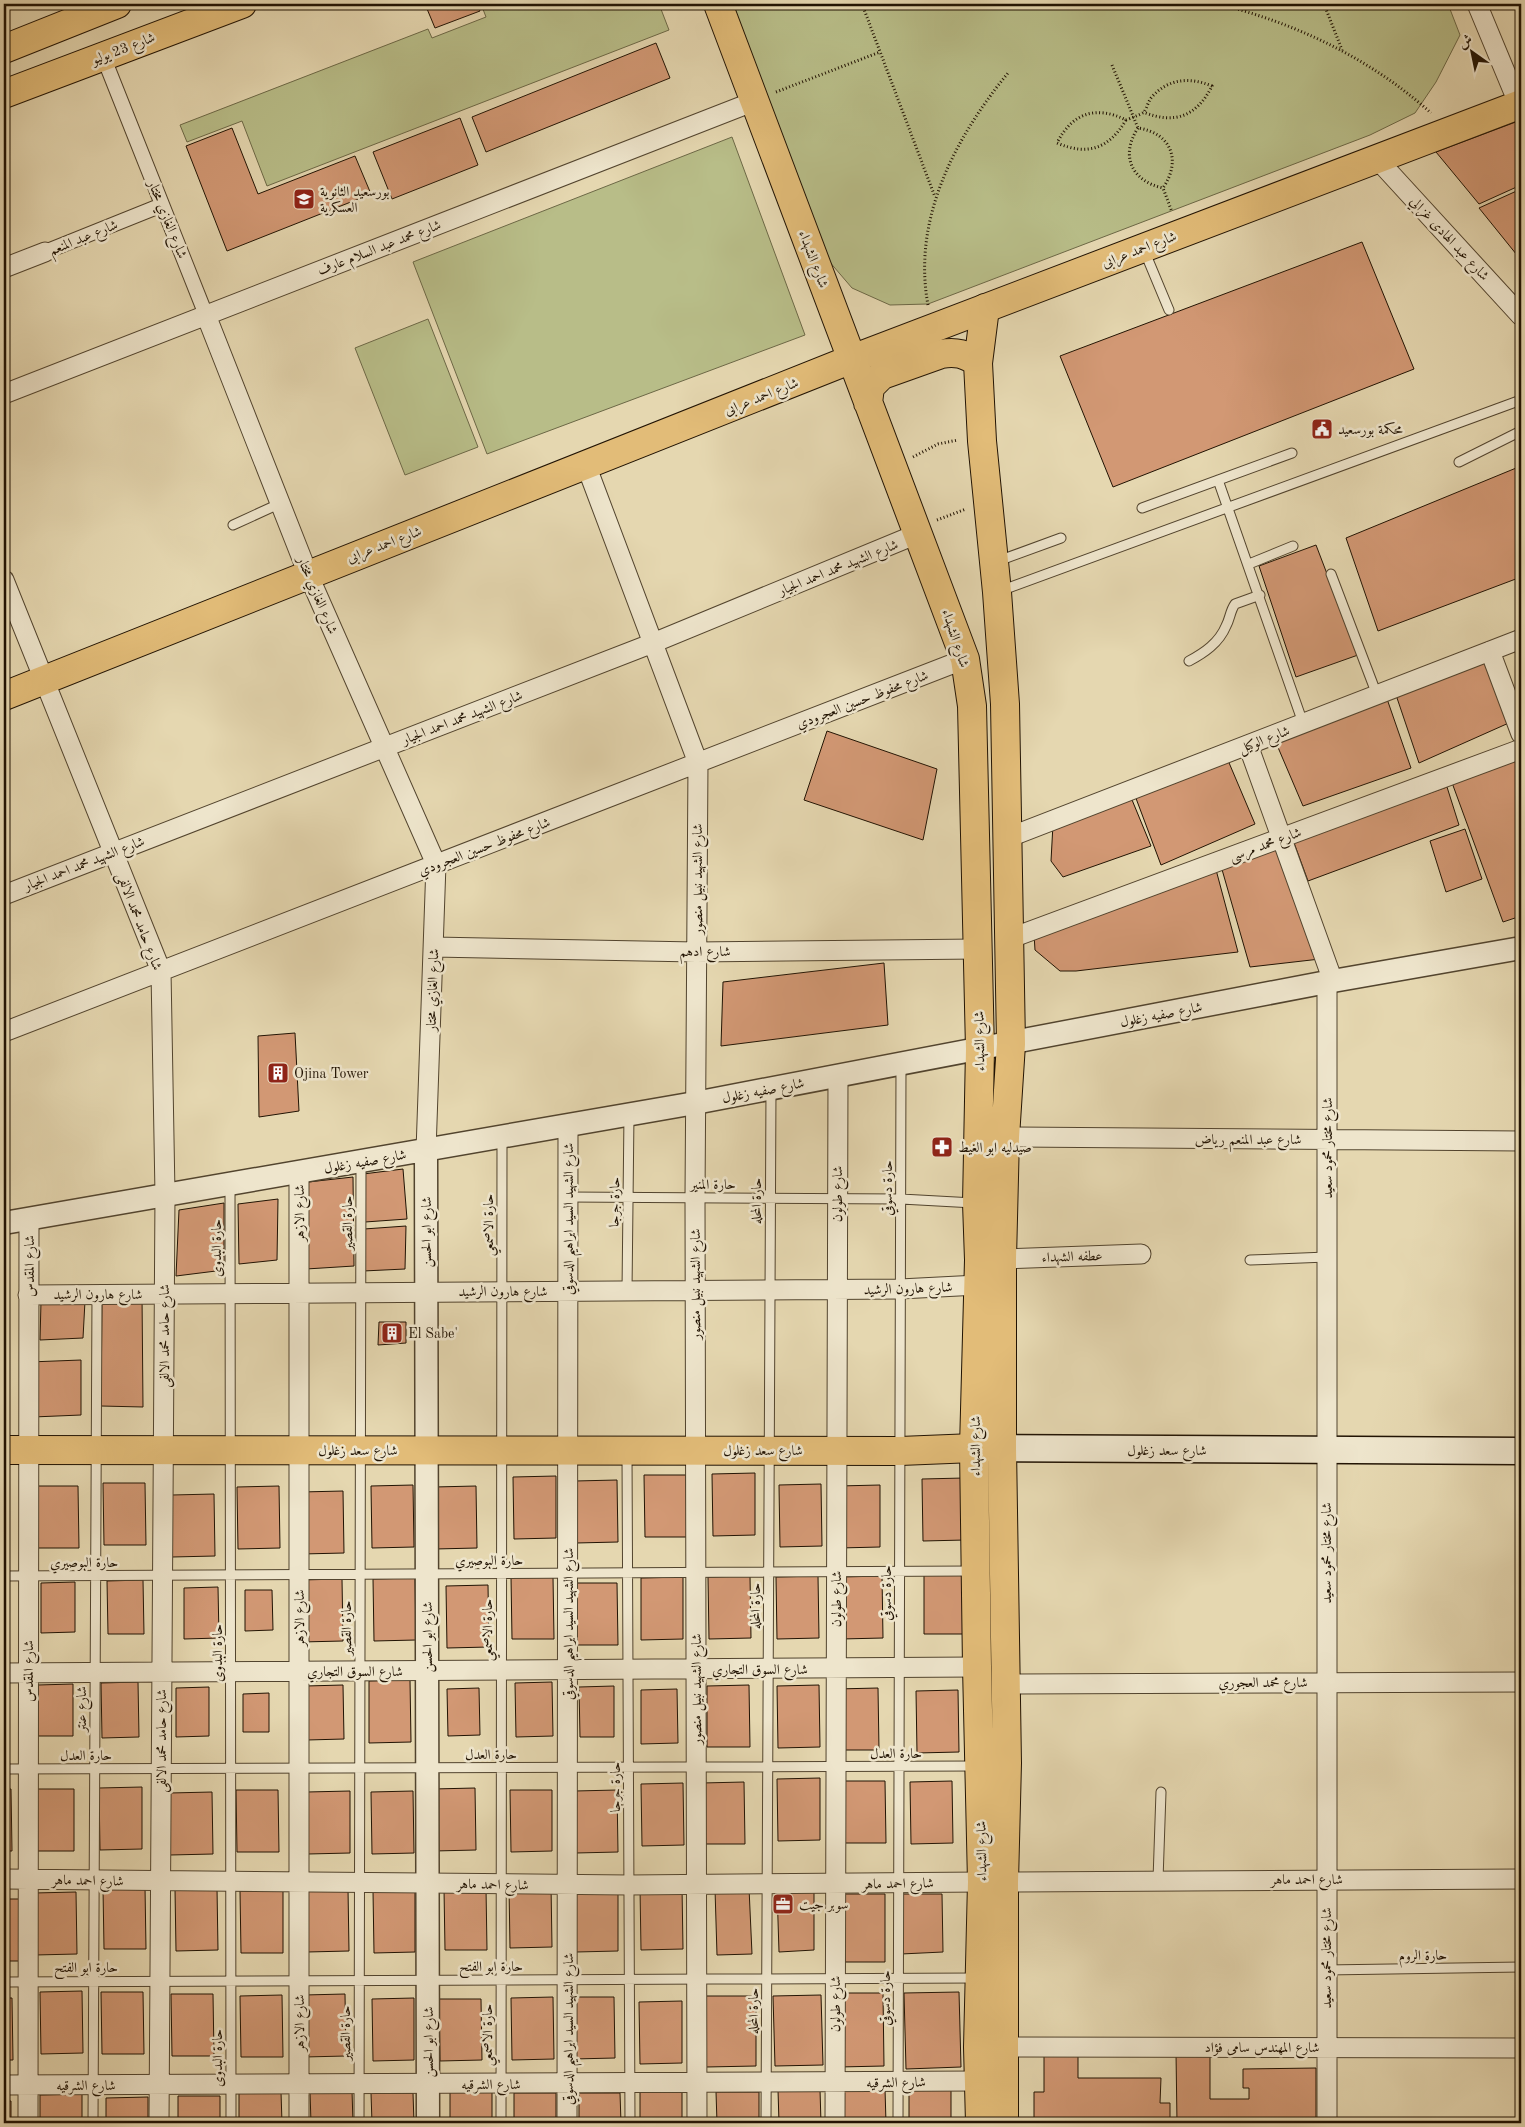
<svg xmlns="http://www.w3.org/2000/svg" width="1525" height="2127" viewBox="0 0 1525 2127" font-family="'Old Standard TT',Amiri,serif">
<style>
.green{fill:#b8bd88;stroke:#6c6846}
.building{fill:#d29874;stroke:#211303}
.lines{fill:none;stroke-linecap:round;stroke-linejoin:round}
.service-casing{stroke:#52442e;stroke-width:11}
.pedestrian-casing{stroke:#52442e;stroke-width:16}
.minor-casing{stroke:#52442e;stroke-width:21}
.tertiary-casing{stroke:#52442e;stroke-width:25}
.secondary-casing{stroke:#211303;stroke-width:29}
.primary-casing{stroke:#211303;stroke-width:30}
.trunk-casing{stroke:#211303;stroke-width:30}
.path{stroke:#211303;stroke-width:3;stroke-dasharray:1 2.5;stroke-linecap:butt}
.service{stroke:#eee5cc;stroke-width:9}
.pedestrian{stroke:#eee5cc;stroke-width:14}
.minor{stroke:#eee5cc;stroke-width:19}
.tertiary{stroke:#eee5cc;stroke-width:22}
.secondary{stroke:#eee5cc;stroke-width:26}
.primary{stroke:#e2bc78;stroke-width:28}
.trunk{stroke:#e2bc78;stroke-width:28}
.labels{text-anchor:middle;stroke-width:5;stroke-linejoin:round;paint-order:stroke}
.street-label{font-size:14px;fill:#211303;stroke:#eee5cc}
.poi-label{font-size:14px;fill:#211303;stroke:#eee5cc;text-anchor:start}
</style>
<rect width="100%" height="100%" fill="#e5d7b0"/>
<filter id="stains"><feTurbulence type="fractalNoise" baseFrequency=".004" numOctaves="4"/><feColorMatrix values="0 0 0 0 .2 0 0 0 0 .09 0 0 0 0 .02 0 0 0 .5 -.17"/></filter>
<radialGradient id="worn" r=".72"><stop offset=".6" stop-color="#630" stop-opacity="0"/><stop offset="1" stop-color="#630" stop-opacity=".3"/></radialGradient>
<path class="green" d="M481,4H659L669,30L267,186L242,121L187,142L180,125L428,29L432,38L486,17Z
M729,4H1448L1460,35L1436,82L1415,113L1370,135L928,304L890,305L852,288L828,260Z
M732,137L805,335L487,454L413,262Z
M428,319L478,447L405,475L355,348Z"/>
<path class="building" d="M425,4H477L480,11L435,28Z
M1515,4H1521V18Z
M656,43L670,78L486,152L472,117Z
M460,118L478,165L392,199L373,152Z
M1521,120V185L1479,204L1436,152Z
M232,128L258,194L355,156L371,194L227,251L186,146Z
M1521,189V260L1479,208Z
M1362,242L1414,369L1113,487L1060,356Z
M1521,466V577L1378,631L1346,538Z
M1316,545L1358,655L1296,677L1259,566Z
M1521,644V673L1514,647Z
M1487,656L1511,722L1419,763L1395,692Z
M1386,696L1411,768L1303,806L1274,738Z
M827,731L937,769L923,840L804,800Z
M1521,756V916L1503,922L1451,780Z
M1227,758L1255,824L1161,865L1134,793Z
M1447,787L1459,825L1308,881L1293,840Z
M1130,795L1151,846L1063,877L1051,861L1053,824Z
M1465,829L1482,879L1446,892L1430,841Z
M1279,844L1320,959L1250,967L1221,866Z
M1215,866L1238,952L1076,971H1060L1035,950L1034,934Z
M884,963L888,1025L721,1046L723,982Z
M295,1033L299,1111L259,1117L258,1036Z
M403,1169L407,1219L365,1222L363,1174Z
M353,1177L354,1266L306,1269L308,1182Z
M278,1199L277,1260L239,1264L238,1204Z
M224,1203V1270L176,1276L179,1210Z
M406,1226L405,1269L363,1271L364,1229Z
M142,1295L143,1407L101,1406L102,1299Z
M85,1301L83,1338L40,1340L41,1302Z
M379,1322H406V1343L378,1345Z
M81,1360V1415L33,1417L29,1362Z
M755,1473V1535L713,1536L712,1474Z
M644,1475H686L687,1537H645Z
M556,1476V1538L514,1539L513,1477Z
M964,1478L965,1540L923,1541L922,1479Z
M617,1480L618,1542L576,1543L575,1481Z
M103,1483H145L146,1545H104Z
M821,1484L822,1546L780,1547L779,1485Z
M413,1485L414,1547L372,1548L371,1486Z
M880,1485V1547L839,1548L838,1486Z
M36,1486H78L79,1548H37Z
M279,1486L280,1548L238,1549L237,1487Z
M476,1486L477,1548L435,1549L434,1487Z
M343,1491L344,1553L302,1554L301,1492Z
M214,1494L215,1556L172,1557V1495Z
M924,1572H966L967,1634H924Z
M750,1576L751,1638L709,1639L708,1577Z
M818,1576L819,1638L777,1639L776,1577Z
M882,1576L883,1638L841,1639L840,1577Z
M511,1577H553L554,1639H512Z
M683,1577V1639L641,1640V1578Z
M415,1578L416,1640L374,1641L373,1579Z
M342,1579L343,1641L301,1642L300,1580Z
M143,1580L144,1634H108L107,1581Z
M75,1582V1632L41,1633V1583Z
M575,1583H617L618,1645H576Z
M488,1585L489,1647L447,1648L446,1586Z
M218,1587L219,1638L184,1639V1588Z
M245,1590H272L273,1630L245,1631Z
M410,1680L411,1742L369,1743V1681Z
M138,1682L139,1737L102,1738L101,1683Z
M552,1682L553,1736L516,1737L515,1683Z
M73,1684V1736H38V1685Z
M343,1685L344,1739L307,1740L306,1686Z
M749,1685L750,1747H707V1686Z
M819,1685L820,1747L778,1748L777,1686Z
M614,1686V1737H580L579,1687Z
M209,1687V1736L176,1737V1688Z
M479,1688L480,1735L448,1736L447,1689Z
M878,1688L879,1750H837L836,1689Z
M677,1689L678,1743L641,1744V1690Z
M958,1690L959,1752L917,1753L916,1691Z
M269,1693V1732H243V1694Z
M820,1778V1840L778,1841L777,1779Z
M843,1781H885L886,1843H843Z
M952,1781L953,1843L911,1844L910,1782Z
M744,1782L745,1844H703L702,1783Z
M683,1783L684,1845L642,1846L641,1784Z
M142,1787V1849L100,1850L99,1788Z
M475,1788L476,1850L434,1851L433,1789Z
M4,1789H11L12,1851H4Z
M32,1789H74V1851H32Z
M236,1790H278L279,1852H237Z
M510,1790H552V1851L511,1852Z
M617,1790L618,1852L576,1853L575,1791Z
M350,1791V1853L308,1854L307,1792Z
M413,1791L414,1853L372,1854L371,1792Z
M212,1792L213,1854L170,1855V1793Z
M551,1885L552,1947L510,1948L509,1886Z
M145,1887L146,1949H104L103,1888Z
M682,1887L683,1949L641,1950L640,1888Z
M217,1888L218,1950L176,1951L175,1889Z
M486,1888L487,1950H445L444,1889Z
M749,1888L752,1954L717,1955L715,1889Z
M348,1889L349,1951L307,1952L306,1890Z
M618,1889V1951L576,1952V1890Z
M777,1889H814V1950L779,1952Z
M415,1890V1952L374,1953L373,1891Z
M240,1891H283V1953H241Z
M76,1892L77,1954L35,1955L34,1893Z
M845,1894H885V1962H845Z
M900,1894H942L943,1952L901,1954Z
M4,1899H20V1961H4Z
M82,1991L83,2053L41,2054L40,1992Z
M101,1992H143L144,2054H102Z
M959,1992L961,2067L906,2069L904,1993Z
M837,1993H883L884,2066L839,2067Z
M171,1994H213L214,2056H172Z
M345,1994L346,2056L304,2057V1995Z
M282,1995L283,2057H241L240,1996Z
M821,1995L823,2065L775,2066L773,1996Z
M705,1996H756V2066L706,2067Z
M553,1997L554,2059L512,2060L511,1998Z
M572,1997H614L615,2058L573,2059Z
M4,1998H12L13,2060H4Z
M414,1998V2060L373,2061L372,1999Z
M439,1999H481L482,2060L440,2061Z
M682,2001V2063L640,2064L639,2002Z
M1176,2053H1210V2099H1249V2088H1243V2069L1316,2068V2123H1177Z
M1044,2055H1078V2078H1161L1160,2103H1170V2120H1153L1152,2123H1034V2092H1044Z
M951,2086V2123H909V2087Z
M885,2089L886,2123H844L843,2090Z
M450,2090H492V2123H450Z
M778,2090H820L821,2123H779Z
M352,2091L353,2123H311L310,2092Z
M682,2091V2123H640V2092Z
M281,2092L282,2123H239V2093Z
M716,2092H759V2123H717Z
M371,2093H413L414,2123H372Z
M514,2093H556V2123H514Z
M579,2093H620L621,2123H579Z
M82,2094V2123H40V2095Z
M178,2096H220V2123H178Z
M148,2097V2123H106V2098Z
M4,2101H11V2123H4Z"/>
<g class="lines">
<g class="service-casing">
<path id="service" d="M1144,250L1169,310
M1459,462L1521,431
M1218,480L1303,723
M1142,508L1292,453
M233,525L281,503
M998,561L1061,538
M1249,564L1293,546
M1331,574L1377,695
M1000,591L1521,400
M1189,661C1204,653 1219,643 1226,626C1230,619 1230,611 1235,604L1260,595
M230,1184L231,2123
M568,1197L901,1199L974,1203
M1250,1260L1327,1257
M627,1291L629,1114
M627,1453L630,2123
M4,1576L973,1571
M4,1769L976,1766
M1158,1880L1161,1792
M1326,1970L1521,1967
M4,1982L976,1978
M93,2123L97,1294
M359,2123L361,1162
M501,2123L502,1137
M766,2123L771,1088
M898,2123L901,1064"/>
</g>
<g class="pedestrian-casing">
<path id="pedestrian" d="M103,56L206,315
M45,252L162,205"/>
</g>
<g class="minor-casing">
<path id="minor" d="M1477,4L1519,105
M1378,160L1521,316
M4,268L45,252
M206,315L308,574L436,864L426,1151
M4,394L755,101
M586,465L698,763L695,1198L697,2123
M4,580L161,971L165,1194L159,2123
M1490,651L1521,734
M1248,745L1333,981
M1007,838L1521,639
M4,895L653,643L917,534
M1009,939L1521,749
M434,947L696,952L977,949
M1327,982V2123
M4,1032L965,659
M1005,1137L1521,1141
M299,1172V2123
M1002,1259L1141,1254
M28,1295L900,1289L978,1285
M4,1673L977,1667
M1005,1684L1521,1682
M4,1879L629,1885L982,1882
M1004,1882L1521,1879
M1003,2047L1521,2048
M4,2085L978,2081
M28,2123L29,1219
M567,2123L568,1125
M835,2123L838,1076"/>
</g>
<g class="tertiary-casing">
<path id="tertiary" d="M426,1151L428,2123
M4,1223L695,1103L1327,982L1521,948"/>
</g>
<g class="secondary-casing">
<path id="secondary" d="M980,1448L1521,1451"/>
</g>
<g class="primary-casing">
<path id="primary" d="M4,49L117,4
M4,94L242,4
M4,696L852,359L1521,104
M4,1450L900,1451L974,1448"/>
</g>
<g class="trunk-casing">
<path id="trunk" d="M718,4L965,659L972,706L980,1049L977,1203L979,1260L974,1448L977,1667L982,1882L978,2047L980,2123
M985,308L978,363L982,441L997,592L1005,704L1011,1044L1005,1137L1002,1259V1448L1007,1763L1004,1882V2123
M868,403L870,387L882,375L941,354C956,351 966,354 978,363"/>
</g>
<path class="path" d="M862,4L935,197
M1218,4C1296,23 1371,59 1431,113
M1324,4L1342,50
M1112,65L1138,128C1171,133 1182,160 1163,188L1172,212
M776,92L880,52
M1126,120C1109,149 1087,156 1057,143C1072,113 1096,105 1126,120C1131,118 1140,115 1144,112C1147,108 1148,102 1151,98C1168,78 1190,77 1212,86C1197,116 1175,125 1143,112
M1138,128C1120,155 1131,181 1163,188
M928,305C912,219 955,138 1008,73
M913,457L938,444L958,440
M937,520L966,509"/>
<use href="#service" class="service"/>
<use href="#pedestrian" class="pedestrian"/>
<use href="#minor" class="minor"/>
<use href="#tertiary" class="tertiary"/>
<use href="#secondary" class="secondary"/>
<use href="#primary" class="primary"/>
<use href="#trunk" class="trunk"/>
</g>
<defs>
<g id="school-square" transform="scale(1.125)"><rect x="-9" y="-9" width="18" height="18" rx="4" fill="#8f2418" stroke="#eee5cc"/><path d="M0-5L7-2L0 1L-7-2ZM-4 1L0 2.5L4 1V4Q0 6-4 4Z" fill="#fff"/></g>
<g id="civic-square" transform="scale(1.125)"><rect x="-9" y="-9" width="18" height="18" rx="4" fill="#8f2418" stroke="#eee5cc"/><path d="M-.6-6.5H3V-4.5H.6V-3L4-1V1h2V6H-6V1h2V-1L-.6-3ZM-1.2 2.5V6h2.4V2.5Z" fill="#fff"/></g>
<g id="building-square" transform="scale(1.125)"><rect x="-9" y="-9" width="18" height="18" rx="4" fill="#8f2418" stroke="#eee5cc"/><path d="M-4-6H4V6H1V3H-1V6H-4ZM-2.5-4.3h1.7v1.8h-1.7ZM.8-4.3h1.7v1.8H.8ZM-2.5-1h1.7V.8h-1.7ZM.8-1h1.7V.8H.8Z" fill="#fff"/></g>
<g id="pharmacy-square" transform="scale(1.125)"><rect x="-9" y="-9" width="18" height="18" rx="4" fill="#8f2418" stroke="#eee5cc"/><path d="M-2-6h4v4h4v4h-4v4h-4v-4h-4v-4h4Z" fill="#fff"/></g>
<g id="office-square" transform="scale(1.125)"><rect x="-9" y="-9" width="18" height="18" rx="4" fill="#8f2418" stroke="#eee5cc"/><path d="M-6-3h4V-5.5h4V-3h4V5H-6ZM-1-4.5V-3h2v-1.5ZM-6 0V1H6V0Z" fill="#fff"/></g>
</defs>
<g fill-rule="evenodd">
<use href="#school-square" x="304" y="199"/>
<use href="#civic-square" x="1322" y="429"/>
<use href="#building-square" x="278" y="1073"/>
<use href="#pharmacy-square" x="942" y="1147"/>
<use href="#building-square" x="392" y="1333"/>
<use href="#office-square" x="783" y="1904"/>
</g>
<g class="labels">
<g class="street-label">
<text transform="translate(123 48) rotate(-21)" y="5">شارع 23 يوليو</text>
<text transform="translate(168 219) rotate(68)" y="5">شارع الغازي مختار</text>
<text transform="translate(83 237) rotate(-22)" y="5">شارع عبد المنعم</text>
<text transform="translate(1450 238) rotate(47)" y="5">شارع عبد الهادى غزالي</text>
<text transform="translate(379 247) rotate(-21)" y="5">شارع محمد عبد السلام عارف</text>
<text transform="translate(1139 249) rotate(-21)" y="5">شارع احمد عرابى</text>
<text transform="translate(814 259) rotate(69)" y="5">شارع الشهداء</text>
<text transform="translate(761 396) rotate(-22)" y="5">شارع احمد عرابى</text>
<text transform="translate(384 544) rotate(-21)" y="5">شارع احمد عرابى</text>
<text transform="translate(838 567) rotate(-22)" y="5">شارع الشهيد محمد احمد الجيار</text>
<text transform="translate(318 595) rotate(67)" y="5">شارع الغازي مختار</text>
<text transform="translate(956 638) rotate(72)" y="5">شارع الشهداء</text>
<text transform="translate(862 699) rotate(-21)" y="5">شارع محفوظ حسين العجرودي</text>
<text transform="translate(462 717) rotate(-21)" y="5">شارع الشهيد محمد احمد الجيار</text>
<text transform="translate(1264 739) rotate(-21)" y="5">شارع الوكيل</text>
<text transform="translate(1265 844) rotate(-20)" y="5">شارع محمد مرسى</text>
<text transform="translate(484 846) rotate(-21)" y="5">شارع محفوظ حسين العجرودي</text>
<text transform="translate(84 863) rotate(-21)" y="5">شارع الشهيد محمد احمد الجيار</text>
<text transform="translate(697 879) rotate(-90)" y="5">شارع الشهيد نبيل منصور</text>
<text transform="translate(140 921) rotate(69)" y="5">شارع حامد محمد الالفى</text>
<text x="705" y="956">شارع ادهم</text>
<text transform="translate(432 990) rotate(-88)" y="5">شارع الغازي مختار</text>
<text transform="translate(1161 1014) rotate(-11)" y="5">شارع صفيه زغلول</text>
<text transform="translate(979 1041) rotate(-91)" y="5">شارع الشهداء</text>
<text transform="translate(763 1090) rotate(-11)" y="5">شارع صفيه زغلول</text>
<text x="1248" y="1144">شارع عبد المنعم رياض</text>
<text transform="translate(1327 1148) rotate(-90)" y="5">شارع مختار محمود سعيد</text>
<text transform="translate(365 1161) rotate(-10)" y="5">شارع صفيه زغلول</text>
<text x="713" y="1189">حارة المنير</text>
<text transform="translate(887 1188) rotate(-90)" y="5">حارة دسوقي</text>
<text transform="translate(837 1194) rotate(-90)" y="5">شارع طولون</text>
<text transform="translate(756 1201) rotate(-90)" y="5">حارة المحله</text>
<text transform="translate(614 1202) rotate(-89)" y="5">حارة جرجا</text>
<text transform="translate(299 1213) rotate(-90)" y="5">شارع الازهر</text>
<text transform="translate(568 1219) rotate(-90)" y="5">شارع الشهيد السيد ابراهيم الدسوقي</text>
<text transform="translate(347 1223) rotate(-90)" y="5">حارة القصير</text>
<text transform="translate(488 1225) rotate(-90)" y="5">حارة الاصمعي</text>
<text transform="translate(426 1232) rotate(-90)" y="5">شارع ابو الحسن</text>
<text transform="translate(216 1248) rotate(-90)" y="5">حارة البدوى</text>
<text transform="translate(1072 1256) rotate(-2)" y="5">عطفه الشهداء</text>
<text transform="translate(29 1266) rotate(-90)" y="5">شارع المقدس</text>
<text transform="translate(695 1284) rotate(-90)" y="5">شارع الشهيد نبيل منصور</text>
<text transform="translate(908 1288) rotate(-2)" y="5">شارع هارون الرشيد</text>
<text x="503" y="1296">شارع هارون الرشيد</text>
<text x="98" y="1299">شارع هارون الرشيد</text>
<text transform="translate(164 1336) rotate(-90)" y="5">شارع حامد محمد الالفى</text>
<text transform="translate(975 1446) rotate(-90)" y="5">شارع الشهداء</text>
<text x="358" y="1455">شارع سعد زغلول</text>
<text x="763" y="1455">شارع سعد زغلول</text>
<text x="1167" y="1455">شارع سعد زغلول</text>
<text transform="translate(1326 1553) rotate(-90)" y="5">شارع مختار محمود سعيد</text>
<text x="489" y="1565">حارة البوصيري</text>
<text x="84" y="1567">حارة البوصيري</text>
<text transform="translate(886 1593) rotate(-90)" y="5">حارة دسوقي</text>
<text transform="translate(836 1599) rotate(-90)" y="5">شارع طولون</text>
<text transform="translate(755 1606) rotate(-90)" y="5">حارة المحله</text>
<text transform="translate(299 1618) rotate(-90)" y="5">شارع الازهر</text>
<text transform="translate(568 1624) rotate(-90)" y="5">شارع الشهيد السيد ابراهيم الدسوقي</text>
<text transform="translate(346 1628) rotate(-90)" y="5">حارة القصير</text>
<text transform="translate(487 1630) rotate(-90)" y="5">حارة الاصمعي</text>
<text transform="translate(427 1637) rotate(-90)" y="5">شارع ابو الحسن</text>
<text transform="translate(217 1653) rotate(-90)" y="5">حارة البدوى</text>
<text x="760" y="1674">شارع السوق التجاري</text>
<text transform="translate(28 1671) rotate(-90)" y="5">شارع المقدس</text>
<text x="355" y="1676">شارع السوق التجاري</text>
<text x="1263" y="1687">شارع محمد العجوري</text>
<text transform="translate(696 1689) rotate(-90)" y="5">شارع الشهيد نبيل منصور</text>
<text transform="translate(81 1709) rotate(-90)" y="5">شارع عنتر</text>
<text transform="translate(161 1741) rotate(-90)" y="5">شارع حامد محمد الالفى</text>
<text x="896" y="1758">حارة العدل</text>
<text x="491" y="1759">حارة العدل</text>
<text x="86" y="1760">حارة العدل</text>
<text transform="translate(615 1787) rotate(-90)" y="5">حارة جرجا</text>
<text transform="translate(981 1851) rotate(-91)" y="5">شارع الشهداء</text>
<text x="1307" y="1884">شارع احمد ماهر</text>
<text transform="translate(88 1880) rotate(1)" y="5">شارع احمد ماهر</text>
<text transform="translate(898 1883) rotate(-1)" y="5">شارع احمد ماهر</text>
<text transform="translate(493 1884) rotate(1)" y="5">شارع احمد ماهر</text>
<text transform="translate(1423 1955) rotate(-1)" y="5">حارة الروم</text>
<text transform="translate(1326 1958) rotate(-90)" y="5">شارع مختار محمود سعيد</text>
<text x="491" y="1971">حارة ابو الفتح</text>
<text x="86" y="1972">حارة ابو الفتح</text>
<text transform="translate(885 1998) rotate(-90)" y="5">حارة دسوقي</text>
<text transform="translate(835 2004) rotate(-90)" y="5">شارع طولون</text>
<text transform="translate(753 2011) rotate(-90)" y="5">حارة المحله</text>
<text transform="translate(299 2023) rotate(-90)" y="5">شارع الازهر</text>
<text transform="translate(568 2029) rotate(-90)" y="5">شارع الشهيد السيد ابراهيم الدسوقي</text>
<text transform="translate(345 2033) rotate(-90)" y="5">حارة القصير</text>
<text transform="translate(487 2035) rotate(-90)" y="5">حارة الاصمعي</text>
<text transform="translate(428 2042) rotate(-90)" y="5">شارع ابو الحسن</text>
<text x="1262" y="2052">شارع المهندس سامى فؤاد</text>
<text transform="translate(217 2058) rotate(-90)" y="5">حارة البدوى</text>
<text transform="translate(896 2082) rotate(-1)" y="5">شارع الشرقيه</text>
<text x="491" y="2089">شارع الشرقيه</text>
<text x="86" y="2090">شارع الشرقيه</text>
</g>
<g class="poi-label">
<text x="320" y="196">بورسعيد الثانوية<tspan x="320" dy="16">العسكرية</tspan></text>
<text x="1338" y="434">محكمة بورسعيد</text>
<text x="294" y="1078">Ojina Tower</text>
<text x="958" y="1152">صيدليه ابو الغيط</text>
<text x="408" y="1338">El Sabe'</text>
<text x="799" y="1909">سوبر جيت</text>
</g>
</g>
<rect width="1525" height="2127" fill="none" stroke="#e5d7b0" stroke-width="20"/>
<rect x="5" y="5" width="1515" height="2117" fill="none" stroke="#211303" stroke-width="2.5"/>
<rect x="10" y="10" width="1505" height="2107" fill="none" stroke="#211303"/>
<g transform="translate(1472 52) rotate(327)" stroke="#eee5cc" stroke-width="4" paint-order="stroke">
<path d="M0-4L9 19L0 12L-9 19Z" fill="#211303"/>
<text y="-8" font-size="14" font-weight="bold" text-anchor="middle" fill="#211303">ش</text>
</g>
<rect width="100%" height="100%" filter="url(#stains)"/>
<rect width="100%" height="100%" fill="url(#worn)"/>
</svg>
